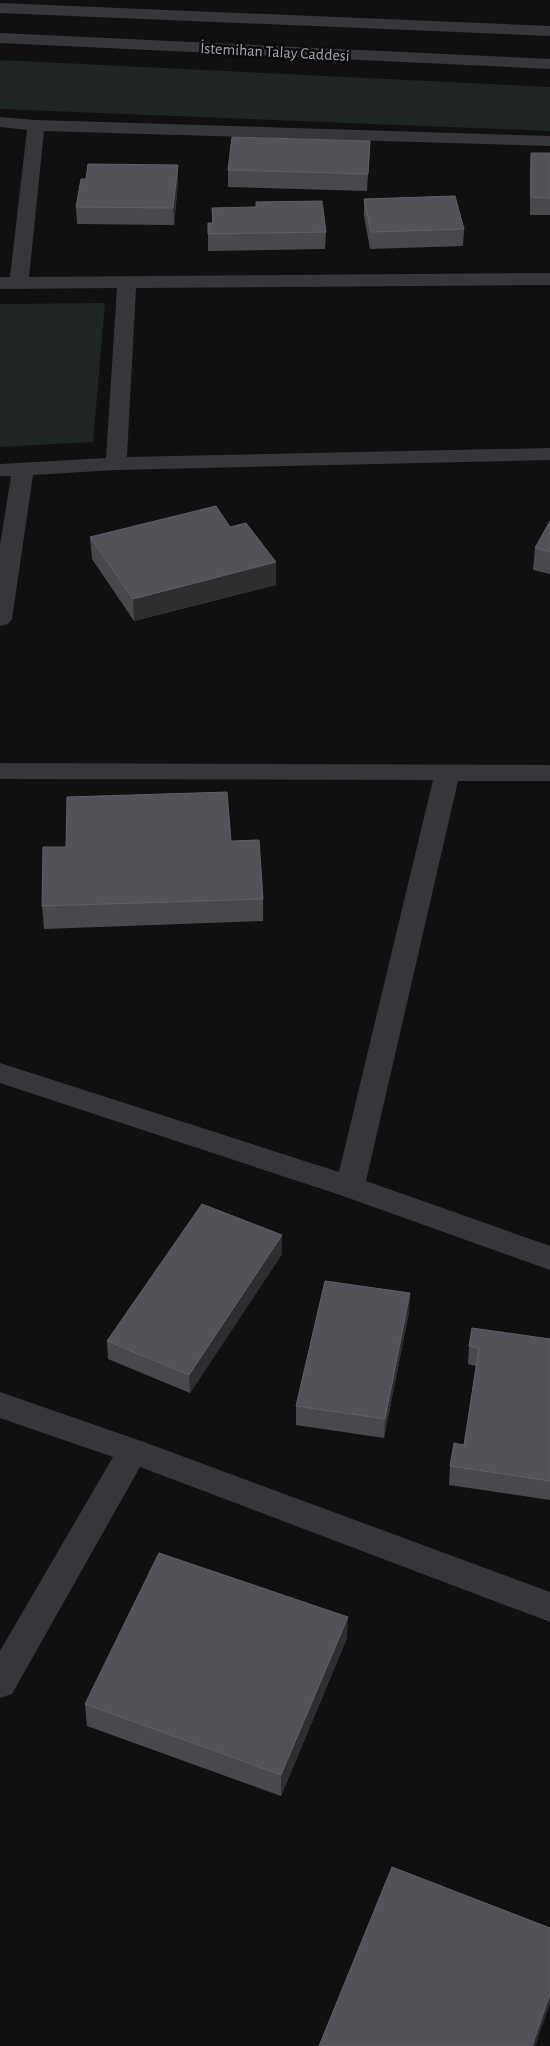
<svg xmlns="http://www.w3.org/2000/svg" width="550" height="2046" viewBox="0 0 550 2046" font-family="'Alegreya Sans',sans-serif">
<style>
.green{fill:#1f2520}
.lines{fill:none;stroke-linecap:round;stroke-linejoin:round}
.minor{fill:#36373a;fill-rule:evenodd}
.wall{fill:#49494d}
.shaded-wall{fill:#2e2e31}
.building{fill:#525358;stroke:#5f6066}
.labels{text-anchor:middle;stroke-width:5;stroke-linejoin:round;paint-order:stroke}
.far-street-label{font-size:16px;fill:#a3a5b0;stroke:#0b0b0c}
</style>
<rect width="100%" height="100%" fill="#101011"/>
<path class="green" d="M0,60L550,87V131L0,109Z
M105,303L93,442L0,447V304Z"/>
<g class="lines">
<path class="minor" d="M0,3L550,26V36L0,13Z
M0,33L550,59V69L0,43Z
M0,117L36,120L550,136V146L44,131L29,277L550,273V285L136,288L127,457L550,448V460L116,470L33,475L12,619L8,624L0,626V545L11,476H0V464L106,458L117,288L0,289V277H10L27,130L0,127Z
M0,763L550,765V781H458L366,1181L550,1246V1270L340,1195L0,1083V1063L339,1172L433,780L0,779Z
M0,1392L144,1442L550,1592V1622L140,1467L12,1694L0,1698V1651L113,1457L0,1418Z"/>
</g>
<path class="wall" d="M531,153H550V215H530V169Z
M369,158L367,191L228,187V170Z
M178,165V182L174,225L77,224L76,207Z
M364,199L464,229L463,246L370,249L364,216Z
M212,208L326,232L325,249L208,251V223H212Z
M550,521V574L533,570L535,548Z
M230,527L276,585L134,621L92,559L90,537Z
M231,841L263,899V921L44,929L42,906Z
M282,1235V1254L190,1393L108,1359L107,1341Z
M409,1312L384,1438L296,1425V1406Z
M550,1339V1500L449,1485L450,1466L464,1445L476,1366L468,1364L469,1346Z
M347,1638L281,1796L87,1726L85,1704Z"/>
<path class="shaded-wall" d="M178,165V182L174,225L173,208Z
M276,562V585L134,621L133,599Z
M282,1235V1254L190,1393L189,1375Z
M410,1293L409,1312L384,1438L385,1419Z
M348,1617L347,1638L281,1796V1775Z
M550,1994V2004L535,2046H532Z"/>
<path class="building" d="M232,137L370,141L368,174L228,170Z
M531,153H550V198L531,197Z
M88,164L178,165L173,208L76,207L81,179H86Z
M455,196L464,229L371,232L364,199Z
M322,201L326,232L208,234V223H213L212,208L256,207V202Z
M216,506L230,527L246,523L276,562L133,599L90,537Z
M550,521V552L535,548Z
M227,792L231,841L259,840L263,899L42,906L43,847H66L67,797Z
M202,1204L282,1235L189,1375L107,1341Z
M325,1281L410,1293L385,1419L296,1406Z
M472,1328L550,1339V1481L450,1466L454,1443L464,1445L479,1348L469,1346Z
M159,1553L348,1617L281,1775L85,1704Z
M392,1867L550,1928V1994L532,2046H319Z"/>
<g class="labels">
<g class="far-street-label">
<text transform="translate(275 51) rotate(3)" y="6">İstemihan Talay Caddesi</text>
</g>
</g>
</svg>
